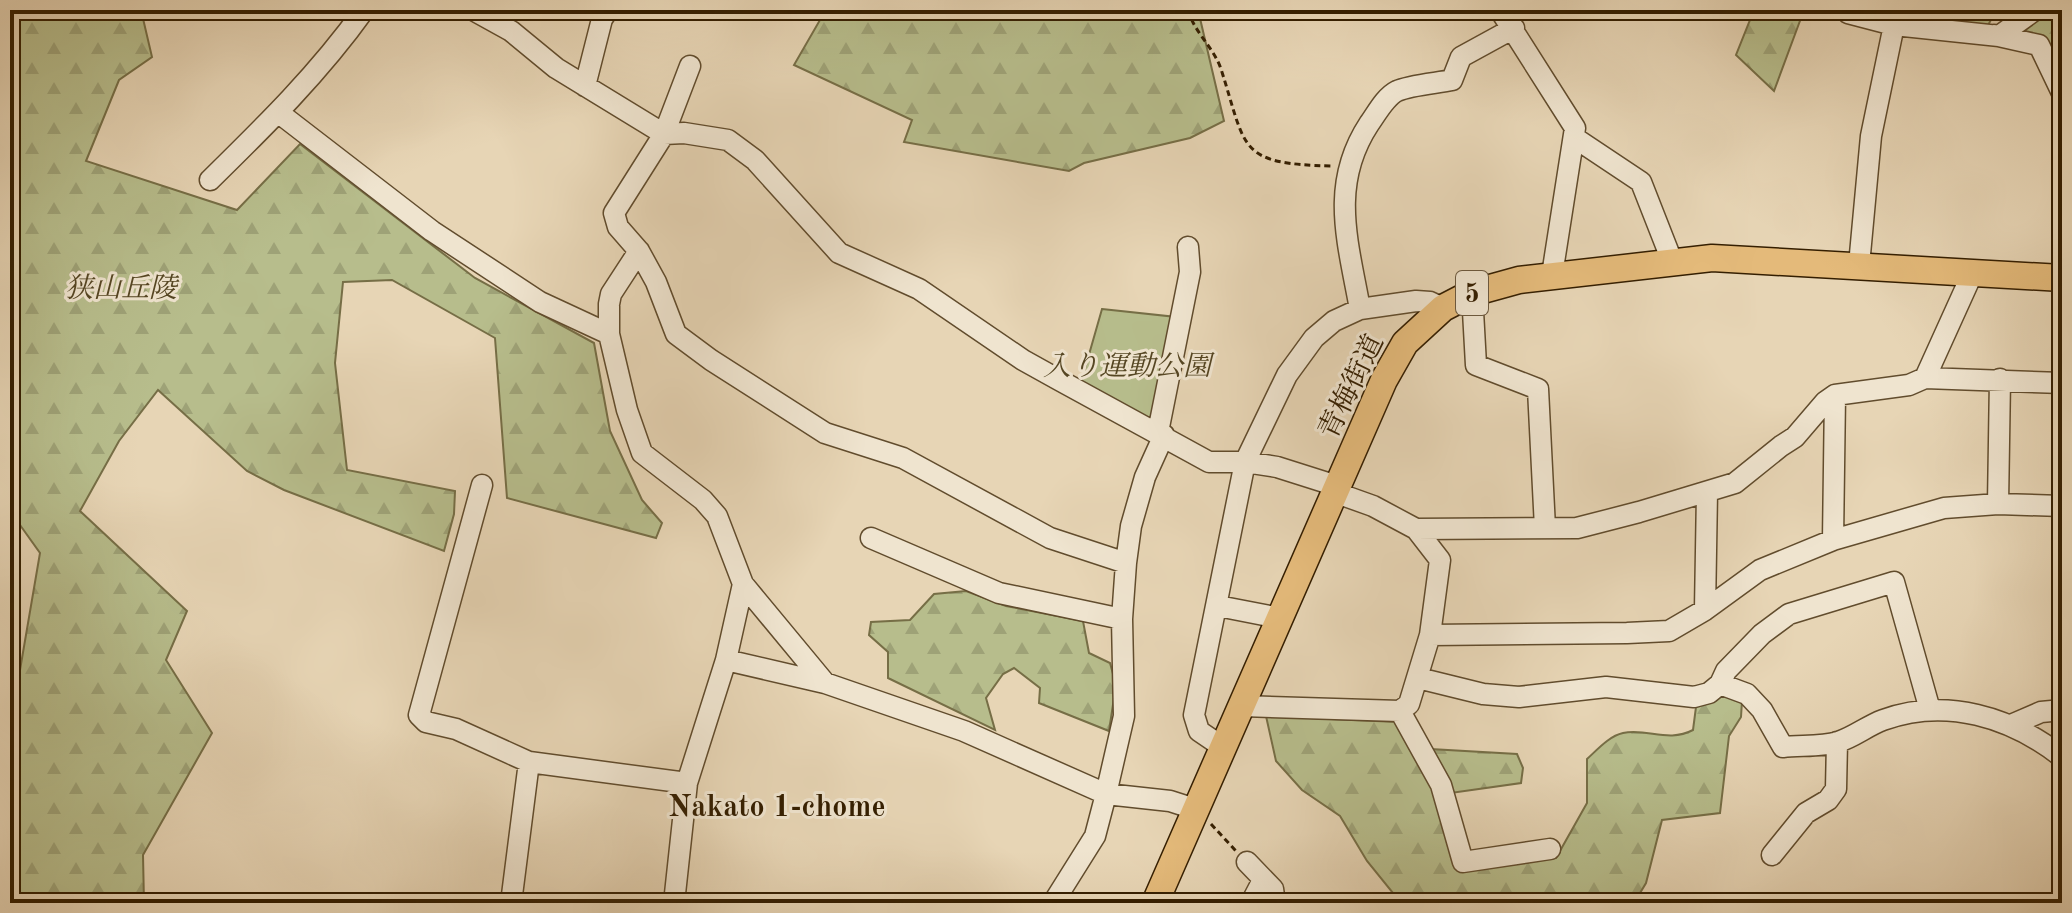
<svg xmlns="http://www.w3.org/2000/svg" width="2072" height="913" viewBox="0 0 2072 913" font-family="'Old Standard TT','Noto Serif JP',serif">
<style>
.forest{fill:url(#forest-firs);stroke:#766e46;stroke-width:2}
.park{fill:#b7bd8c;stroke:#766e46;stroke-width:2}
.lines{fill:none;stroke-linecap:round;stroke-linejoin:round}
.minor-casing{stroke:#614c2d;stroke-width:23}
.major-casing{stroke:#341e00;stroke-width:29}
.path{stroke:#341e00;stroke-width:3;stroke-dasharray:6 4;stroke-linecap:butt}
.minor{stroke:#efe4cf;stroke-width:20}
.major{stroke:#e4ba7a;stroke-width:26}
.labels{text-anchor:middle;stroke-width:6;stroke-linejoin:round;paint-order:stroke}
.shield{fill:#efe4cf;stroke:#6c593e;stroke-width:2}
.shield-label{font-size:26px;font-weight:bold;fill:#341e00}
.park-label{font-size:28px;font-style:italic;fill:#554623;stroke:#efe4cf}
.street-label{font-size:28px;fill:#341e00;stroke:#efe4cf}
.neighbourhood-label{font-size:30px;font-weight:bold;fill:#341e00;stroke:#efe4cf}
</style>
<defs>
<pattern id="forest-firs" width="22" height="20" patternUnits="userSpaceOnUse" patternTransform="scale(2)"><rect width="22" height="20" fill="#b7bd8c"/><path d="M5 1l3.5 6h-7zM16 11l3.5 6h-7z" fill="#9ea277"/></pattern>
</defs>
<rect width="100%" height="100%" fill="#e7d5b5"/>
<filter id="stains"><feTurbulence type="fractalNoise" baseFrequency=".0025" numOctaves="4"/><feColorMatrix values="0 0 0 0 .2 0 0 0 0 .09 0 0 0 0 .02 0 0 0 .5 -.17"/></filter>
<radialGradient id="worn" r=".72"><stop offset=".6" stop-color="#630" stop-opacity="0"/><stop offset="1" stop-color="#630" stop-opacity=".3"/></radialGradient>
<path class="forest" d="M10,10H141L152,57L119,80L86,161L237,210L300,144L475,278L594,343L610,431L642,500L662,523L656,538L507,498L495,338L392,280L343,282L335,363L347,470L455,491L454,514L444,551L284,490L247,471L158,390L119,441L80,511L187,611L166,660L212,733L143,855L144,903H10V674L20,670L40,553L10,511Z
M801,10H1201L1199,14L1224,121L1190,138L1084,163L1069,171L904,142L912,120L794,65L820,20Z
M1754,10H1996L1981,39L1804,10L1774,91L1736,55Z
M2045,10H2062V44L2002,46Z
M966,591L1006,606L1083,621L1089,653L1110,663L1116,685L1109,731L1039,703L1040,688L1014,668L1003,674L986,698L995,730L888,678V652L869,635L871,622L910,620L934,594Z
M1722,695L1742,701L1741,717L1729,736L1720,813L1662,820L1646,883L1634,903H1401L1367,861L1340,816L1302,790L1276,761L1266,716L1398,722L1413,748L1517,754L1523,768L1521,783L1436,795L1460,869L1556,858L1587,803V759C1597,750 1609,736 1623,733C1648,728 1668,743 1693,730L1696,707Z"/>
<path class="park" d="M1102,309L1176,317L1157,421L1149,422L1080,386Z"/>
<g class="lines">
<g class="minor-casing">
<path id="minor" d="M473,10L511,31L556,68L664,134L684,133L728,140L755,160L839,253L919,289L1023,360L1059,380L1209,462H1245L1277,467L1337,486L1345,496L1373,506L1416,529L1440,560L1430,635L1409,704L1400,711L1242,706
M1500,10L1575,128L1552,275
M1848,13L1894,25L1999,36L2035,10
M1994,35L2039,45L2062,93
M690,66L664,134L614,213L618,227L639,251L656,282L676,334L711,360L825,433L903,458L1050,538L1126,563
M585,86L602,19L608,10
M279,113L432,231L540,302L609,334
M1575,138L1641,182L1672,261
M210,180C265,126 319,73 364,10
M639,251L611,294L609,304V334L627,410L642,453L703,500L717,516L743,584L825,683
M1859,265L1871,136L1894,25
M1472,293L1476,365L1538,389L1545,528
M1360,309C1348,242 1329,185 1369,124C1377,113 1385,97 1397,91C1410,85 1438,83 1452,80L1461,57L1514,28
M1925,378L1973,272
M1158,432L1190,272L1188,247
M482,485L419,715L426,722L456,729L529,762L687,783L726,660L743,584
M1998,504L2000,379
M1416,529L1577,528L1639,512L1735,483L1781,446L1795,437L1825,402L1835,395L1909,385L1925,378L2062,383
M871,538L999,593L1122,619
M1833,540L1835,395
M1218,606L1280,618
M1705,610L1707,492
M1430,635L1627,633L1669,631L1705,610L1760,570L1833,540L1944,508L1998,504L2062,506
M726,660L825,683L964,731L1106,794L1170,801L1198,810
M1418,678L1483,694L1519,697L1606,687L1694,697L1709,693L1720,684L1726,671L1762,634L1789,614L1894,582L1930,710
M1720,684L1747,694L1762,710L1783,747C1800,745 1822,747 1838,742C1854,737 1867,726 1883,720C1946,697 2011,717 2062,757
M1400,711L1441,785L1463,862L1550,849
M2011,725L2041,712L2062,710
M1224,748L1199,731L1194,715L1245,462L1287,375L1314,338L1334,321L1360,309L1416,301L1430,302L1443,308
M1772,855L1806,813L1828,800L1836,789L1837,742
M1247,862L1273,889L1275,903
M511,903L529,762
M674,903L687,783
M1053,903L1095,836L1106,794L1124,716L1122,619L1126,563L1131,526L1145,477L1164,435
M1251,903L1263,880"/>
</g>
<g class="major-casing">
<path id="major" d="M1155,903L1384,380L1405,343L1443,308L1472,293L1519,280L1712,258L2062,278"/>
</g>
<path class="path" d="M1188,10C1194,32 1214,48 1221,69C1247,150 1237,164 1333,166
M1211,824L1236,851"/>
<use href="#minor" class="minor"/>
<use href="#major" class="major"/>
</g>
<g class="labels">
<rect class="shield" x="1456" y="271" width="32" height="44" rx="6"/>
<g class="shield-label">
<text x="1472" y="302">5</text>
</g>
<g class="park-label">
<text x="121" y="297">狭山丘陵</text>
<text x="1127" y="375">入り運動公園</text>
</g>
<g class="street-label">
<text transform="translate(1350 386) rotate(-64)" y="10">青梅街道</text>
</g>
<g class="neighbourhood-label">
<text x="777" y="816">Nakato 1-chome</text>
</g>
</g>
<rect width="2072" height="913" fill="none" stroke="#e7d5b5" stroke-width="40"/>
<rect x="12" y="12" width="2048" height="889" fill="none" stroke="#341e00" stroke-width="4"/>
<rect x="20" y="20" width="2032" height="873" fill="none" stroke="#341e00" stroke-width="2"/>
<rect width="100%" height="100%" filter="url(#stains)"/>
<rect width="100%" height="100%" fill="url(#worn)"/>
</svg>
